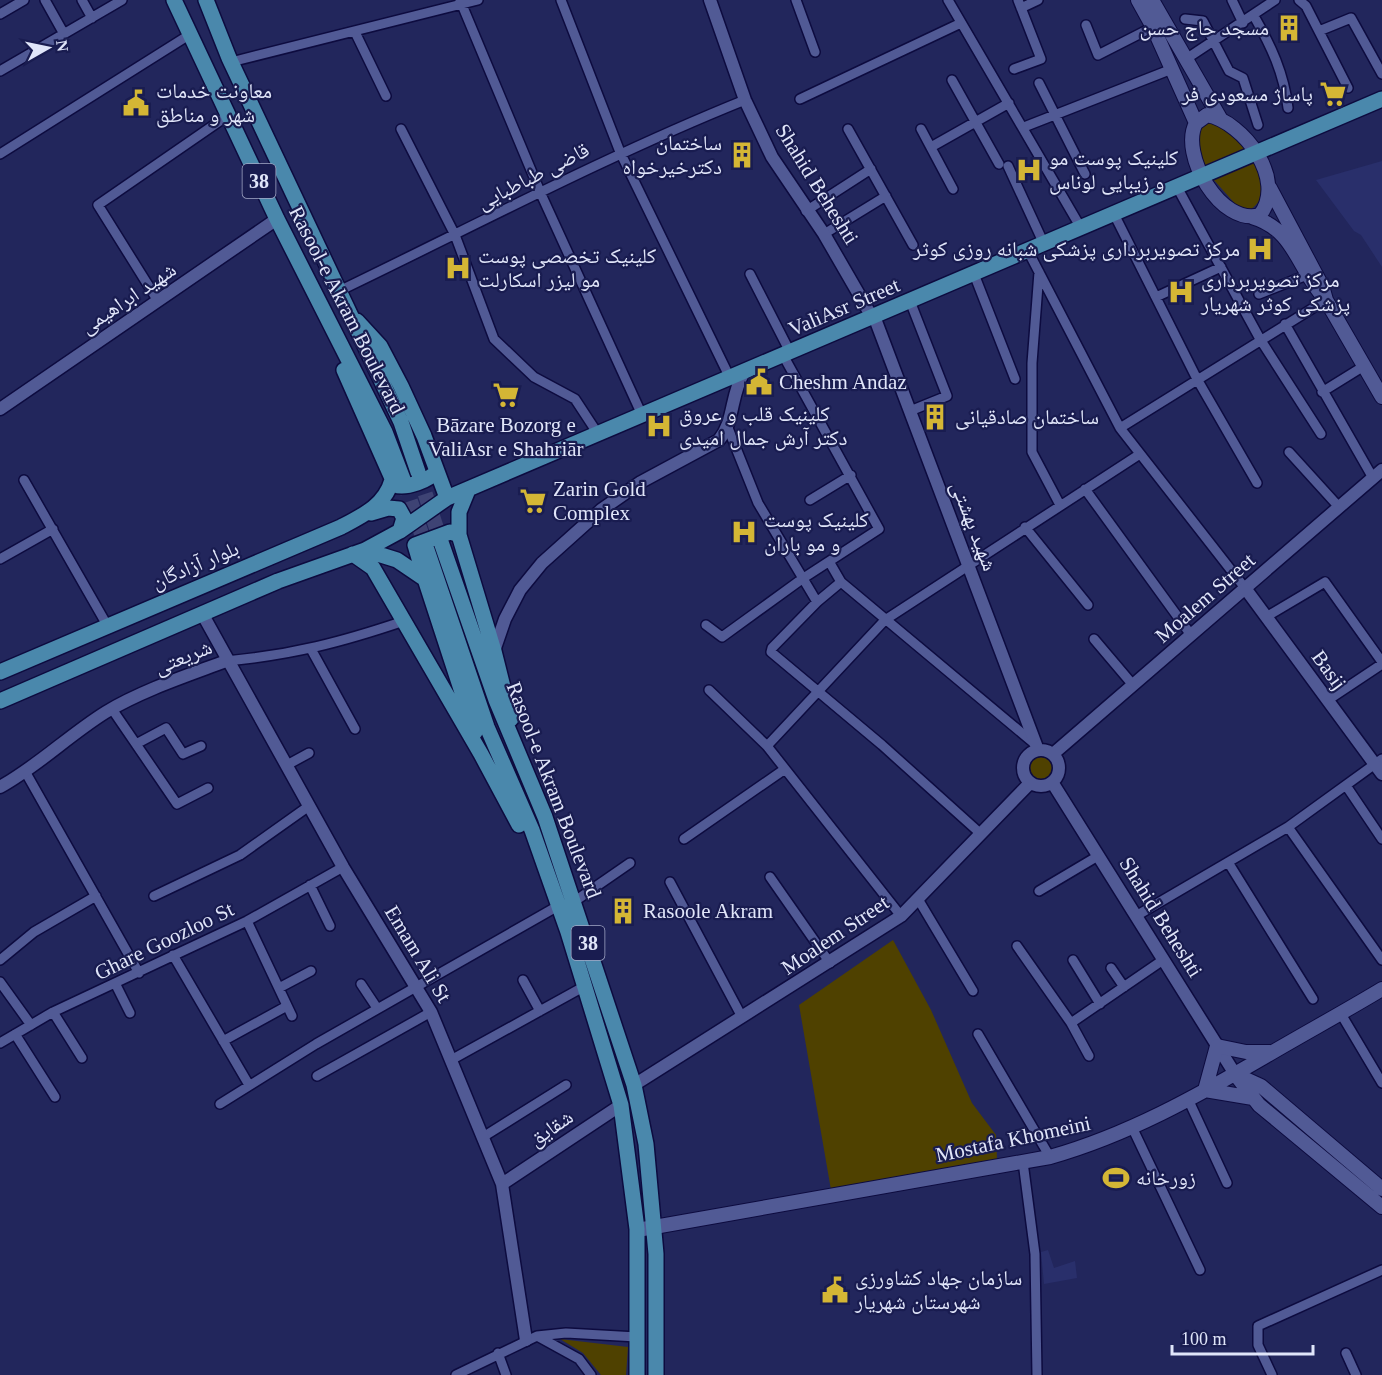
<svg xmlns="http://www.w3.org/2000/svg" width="1382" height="1375" viewBox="0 0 1382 1375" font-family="'Times New Roman','Noto Naskh Arabic',serif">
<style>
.built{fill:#292f6b}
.green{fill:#4f4100}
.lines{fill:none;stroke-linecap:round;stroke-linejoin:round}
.primary-tunnel{stroke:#3e4374;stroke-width:15;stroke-dasharray:15 8;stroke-linecap:butt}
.minor-casing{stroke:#0d0b3f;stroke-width:12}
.tertiary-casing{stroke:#0d0b3f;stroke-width:15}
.secondary-casing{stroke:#0d0b3f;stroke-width:16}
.primary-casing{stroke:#0d0b3f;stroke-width:18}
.minor{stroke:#515a95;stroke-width:9}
.tertiary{stroke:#515a95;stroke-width:12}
.secondary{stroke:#515a95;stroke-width:14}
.primary{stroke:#4a88ac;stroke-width:15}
.labels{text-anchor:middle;stroke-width:4.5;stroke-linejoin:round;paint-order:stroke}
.shield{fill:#191c50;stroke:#a4a9c6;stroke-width:1.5}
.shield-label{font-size:20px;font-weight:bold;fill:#e0e5f9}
.poi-label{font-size:21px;fill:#e0e5f9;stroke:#191c50;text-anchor:start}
.street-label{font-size:21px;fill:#e0e5f9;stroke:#191c50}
</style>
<rect width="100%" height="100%" fill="#22265c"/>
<path class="built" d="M1382,161V267L1361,235L1354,231L1316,180Z
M1048,1250L1054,1268L1075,1261L1077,1278L1044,1284L1041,1252Z"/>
<path class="green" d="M1207,123C1225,125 1235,137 1247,150L1206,167C1200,153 1191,133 1207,123Z
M1253,161C1260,177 1269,198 1250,210L1237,206L1213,179Z
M1029 768a13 13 0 1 1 26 0a13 13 0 1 1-26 0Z
M893,940L931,1010L972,1103L996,1135L997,1159L831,1190L799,1005Z
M560,1339L628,1347L626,1375H601L583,1353Z"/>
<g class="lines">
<path class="primary-tunnel" d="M418,472L441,542
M403,479L426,547"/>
<g class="minor-casing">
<path id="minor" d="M45,0L64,34
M82,0L92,18
M460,0L541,194L642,415
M561,0L620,152L730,378
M796,0L815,52
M948,0L1081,228
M1232,0L1243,23
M1299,0L1306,6L1348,88
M1021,8L1038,0
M0,14L24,0
M1254,16C1271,46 1284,73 1288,108
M1185,19L1203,21L1229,71L1243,78L1258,125
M1086,25L1098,55L1153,27
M1319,31L1351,18L1382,74
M355,32L386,96
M1186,59L1275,0
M231,62L478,0
M1014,69L1041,59L1018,0
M0,71L122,0
M952,80L999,164
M1039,83L1085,174
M800,99L961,23
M1024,127L1172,69
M401,129L455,235L494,339L534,377L575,399L598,434
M848,129L913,245
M921,129L953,189
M931,147L1009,103
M0,154L189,35
M1008,166L1044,244
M1177,187L1260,339L1321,434
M806,211L871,169
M1114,214L1197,379L1257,483
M824,234L886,196
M1028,251L1120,428L1245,588
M1039,272L1032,363V452L1060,505
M750,274L790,352
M974,274L1015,379
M339,291C474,226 606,156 745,100
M1259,294L1307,275
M1156,297L1221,267
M158,301L98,205L227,116
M1285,324L1373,478
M1322,392L1364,366
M910,411L947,396L910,301
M728,428L758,503L817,602
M1120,428L1326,300
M1289,452L1339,507
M24,480L107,625
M1085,489L1191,635
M810,500L851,475
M1025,527L1088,605
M0,559L53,529
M830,563L841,582L1035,744
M841,582L817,602L772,648L771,652L882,745L981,834
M1266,617L1325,582L1382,662
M706,625L722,637L802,579L879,529L783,355
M1094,639L1133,685
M311,649L355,729
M226,661C292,655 342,642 404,621
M709,690L767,746L901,916
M1328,700L1382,664
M112,709L177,804L208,788
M136,744L166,728L183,754L201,746
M767,746L885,620L1140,454
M287,765L309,753
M26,773L139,973
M1347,787L1382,839
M1288,827L1382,960
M684,839L785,769
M1228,862L1313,999
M770,877L830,963
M670,882L742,1017
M310,885L330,926
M1039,891L1098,856
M154,896L240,855L309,806
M918,899L973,991
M575,901L630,863
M1136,916L1288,827L1382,759
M247,921L292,1016
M1017,946L1071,1023L1089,1056
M173,955L249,1085
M0,960L34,932L96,896
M1073,960L1100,1004
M1111,968L1124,987
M523,980L540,1011
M0,982L31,1025
M361,984L377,1008
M116,985L130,1013
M279,988L311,971
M53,1012L82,1058
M1341,1014L1382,1083
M1071,1023L1163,960
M15,1034L55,1097
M978,1034L1050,1157
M223,1041L287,1006
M0,1043L53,1012L247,921L343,867
M451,1060L585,986
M317,1076L431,1012
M1188,1099L1227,1183
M220,1104L316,1044L558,906
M1132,1127L1200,1270
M483,1137L566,1085
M1023,1162L1035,1254L1037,1375
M539,1337L579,1359L591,1375
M498,1353L506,1375
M1346,1353L1356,1375
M456,1375L537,1336L566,1333L637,1337
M1272,1375L1258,1345V1326L1382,1270"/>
</g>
<g class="tertiary-casing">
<path id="tertiary" d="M710,0L745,100L772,157L824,234L872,317
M874,316L1038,750
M0,409L277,219
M1245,588L1382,774
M203,615L343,867L431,1012L502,1184L526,1340
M494,651L505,619L520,590L542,563L601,510L641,482L719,440C735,420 730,396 744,372
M1023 768a18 18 0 1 1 36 0a18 18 0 1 1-36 0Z
M1053,754L1382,470
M1052,782L1235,1074
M0,787C38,766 69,735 106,712C143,690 186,676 226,661
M634,1085L901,916L1030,783
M502,1184L621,1105"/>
</g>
<g class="secondary-casing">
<path id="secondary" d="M1138,0L1153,27L1196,123
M1152,0L1220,118
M1207,115C1244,122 1287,180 1260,215C1221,227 1179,154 1196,123Z
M1252,217C1296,230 1297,269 1326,300L1322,286L1270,188
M1326,300L1382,397
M1235,1074L1259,1105L1382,1207
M1237,1075L1261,1086L1382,1189
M1253,1098L1205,1090L1217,1046L1246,1052H1270
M643,1229L1050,1157C1128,1135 1197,1096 1266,1056C1305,1033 1344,1012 1382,989"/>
</g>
<g class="primary-casing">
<path id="primary" d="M174,0L277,219L385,432L403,479
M206,0L229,58L401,422L418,472
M357,321L380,346L401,386L424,436L447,498
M344,370L395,485C406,489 430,480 437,471
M468,490L459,512V535L494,651L511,719
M371,513L388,508L399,509L404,518L400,531
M441,542L496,700L545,817L634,1085L646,1144L656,1254V1375
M426,547L487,727L532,830L568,932L621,1105L637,1229V1375
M365,550L397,560L425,579L475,732
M353,554L373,568L481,754L519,825
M425,579L415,545L450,532L459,535
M0,672L341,527C364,515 385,505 392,480
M0,701L278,581L365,550L400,531L447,498L1382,99"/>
</g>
<use href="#minor" class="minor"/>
<use href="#tertiary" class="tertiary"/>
<use href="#secondary" class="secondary"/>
<use href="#primary" class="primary"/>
</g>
<defs>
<g id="building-bare" transform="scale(2.07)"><path d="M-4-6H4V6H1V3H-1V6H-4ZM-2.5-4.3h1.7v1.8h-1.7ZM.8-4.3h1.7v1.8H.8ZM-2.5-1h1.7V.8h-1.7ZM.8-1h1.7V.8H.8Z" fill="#d4b635" stroke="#191c50" stroke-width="2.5" paint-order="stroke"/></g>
<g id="supermarket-bare" transform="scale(2.07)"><path d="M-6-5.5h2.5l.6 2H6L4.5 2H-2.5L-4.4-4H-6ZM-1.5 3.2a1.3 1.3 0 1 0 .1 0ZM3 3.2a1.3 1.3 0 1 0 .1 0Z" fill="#d4b635" stroke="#191c50" stroke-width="2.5" paint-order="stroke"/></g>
<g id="civic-bare" transform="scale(2.07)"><path d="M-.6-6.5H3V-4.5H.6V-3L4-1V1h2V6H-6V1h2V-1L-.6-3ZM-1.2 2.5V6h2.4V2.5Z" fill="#d4b635" stroke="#191c50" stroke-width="2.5" paint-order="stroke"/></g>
<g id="hospital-bare" transform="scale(2.07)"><path d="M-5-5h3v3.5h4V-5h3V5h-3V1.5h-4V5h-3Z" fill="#d4b635" stroke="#191c50" stroke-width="2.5" paint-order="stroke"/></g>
<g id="stadium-bare" transform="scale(2.07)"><path d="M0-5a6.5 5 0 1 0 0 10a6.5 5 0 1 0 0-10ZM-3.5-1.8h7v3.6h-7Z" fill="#d4b635" stroke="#191c50" stroke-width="2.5" paint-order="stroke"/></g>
</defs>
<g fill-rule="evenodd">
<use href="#building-bare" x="1289" y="28"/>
<use href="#supermarket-bare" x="1333" y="94"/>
<use href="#civic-bare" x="136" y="103"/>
<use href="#building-bare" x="742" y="155"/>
<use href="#hospital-bare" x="1029" y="170"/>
<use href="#hospital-bare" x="1260" y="249"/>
<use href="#hospital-bare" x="458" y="268"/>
<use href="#hospital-bare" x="1181" y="292"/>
<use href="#civic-bare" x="759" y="382"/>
<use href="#supermarket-bare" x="506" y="395"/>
<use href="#building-bare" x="935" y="417"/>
<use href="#hospital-bare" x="659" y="426"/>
<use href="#supermarket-bare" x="533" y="501"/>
<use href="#hospital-bare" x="744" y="532"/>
<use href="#building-bare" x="623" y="911"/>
<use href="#stadium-bare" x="1116" y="1178"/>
<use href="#civic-bare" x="835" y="1290"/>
</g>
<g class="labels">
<g class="shield">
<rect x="242.5" y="164" width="33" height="34" rx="4.5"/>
<rect x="571.5" y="926" width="33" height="34" rx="4.5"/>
</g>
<g class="shield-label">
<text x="259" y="188">38</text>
<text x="588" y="950">38</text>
</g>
<g class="poi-label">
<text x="1269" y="35" text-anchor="end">مسجد حاج حسن</text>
<text x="156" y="98">معاونت خدمات<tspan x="156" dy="24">شهر و مناطق</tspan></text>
<text x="1313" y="101" text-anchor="end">پاساژ مسعودی فر</text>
<text x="722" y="150" text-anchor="end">ساختمان<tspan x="722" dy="24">دکترخیرخواه</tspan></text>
<text x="1049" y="165">کلینیک پوست مو<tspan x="1049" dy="24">و زیبایی لوناس</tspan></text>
<text x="1240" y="256" text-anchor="end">مرکز تصویربرداری پزشکی شبانه روزی کوثر</text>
<text x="478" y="263">کلینیک تخصصی پوست<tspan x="478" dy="24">مو لیزر اسکارلت</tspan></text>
<text x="1201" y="287">مرکز تصویربرداری<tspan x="1201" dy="24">پزشکی کوثر شهریار</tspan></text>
<text x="779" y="389">Cheshm Andaz</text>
<text x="679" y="421">کلینیک قلب و عروق<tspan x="679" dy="24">دکتر آرش جمال امیدی</tspan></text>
<text x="955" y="424">ساختمان صادقیانی</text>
<text x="506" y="432" text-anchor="middle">Bāzare Bozorg e<tspan x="506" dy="24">ValiAsr e Shahriār</tspan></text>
<text x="553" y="496">Zarin Gold<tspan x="553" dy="24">Complex</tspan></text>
<text x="764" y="527">کلینیک پوست<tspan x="764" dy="24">و مو باران</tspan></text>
<text x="643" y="918">Rasoole Akram</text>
<text x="1136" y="1185">زورخانه</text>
<text x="855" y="1285">سازمان جهاد کشاورزی<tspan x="855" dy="24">شهرستان شهریار</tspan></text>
</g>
<g class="street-label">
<text transform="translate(533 176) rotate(-27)" y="7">قاضی طباطبایی</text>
<text transform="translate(817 184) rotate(58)" y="7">Shahid Beheshti</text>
<text transform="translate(128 298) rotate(-34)" y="7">شهید ابراهیمی</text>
<text transform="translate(844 307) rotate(-23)" y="7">ValiAsr Street</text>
<text transform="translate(347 310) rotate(63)" y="7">Rasool-e Akram Boulevard</text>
<text transform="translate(974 526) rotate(69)" y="7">شهید بهشتی</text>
<text transform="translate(195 565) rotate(-23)" y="7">بلوار آزادگان</text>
<text transform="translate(1205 598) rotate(-41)" y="7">Moalem Street</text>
<text transform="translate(183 657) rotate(-22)" y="7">شریعتی</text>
<text transform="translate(1329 670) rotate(54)" y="7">Basij</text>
<text transform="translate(554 790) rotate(69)" y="7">Rasool-e Akram Boulevard</text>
<text transform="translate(1161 917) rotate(58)" y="7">Shahid Beheshti</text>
<text transform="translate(835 935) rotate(-34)" y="7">Moalem Street</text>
<text transform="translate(164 941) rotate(-26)" y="7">Ghare Goozloo St</text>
<text transform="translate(418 954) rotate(59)" y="7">Emam Ali St</text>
<text transform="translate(551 1128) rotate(-34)" y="7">شقایق</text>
<text transform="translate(1013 1139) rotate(-12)" y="7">Mostafa Khomeini</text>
</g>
</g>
<g transform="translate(48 48) rotate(81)" stroke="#191c50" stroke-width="4.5" paint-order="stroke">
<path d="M0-4.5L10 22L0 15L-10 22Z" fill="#e0e5f9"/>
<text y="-9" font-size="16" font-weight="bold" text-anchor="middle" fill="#e0e5f9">N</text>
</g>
<path d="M1172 1345v9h141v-9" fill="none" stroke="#e0e5f9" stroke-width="3"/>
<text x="1181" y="1345" font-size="18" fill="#e0e5f9" stroke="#191c50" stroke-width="4.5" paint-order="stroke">100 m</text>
</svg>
